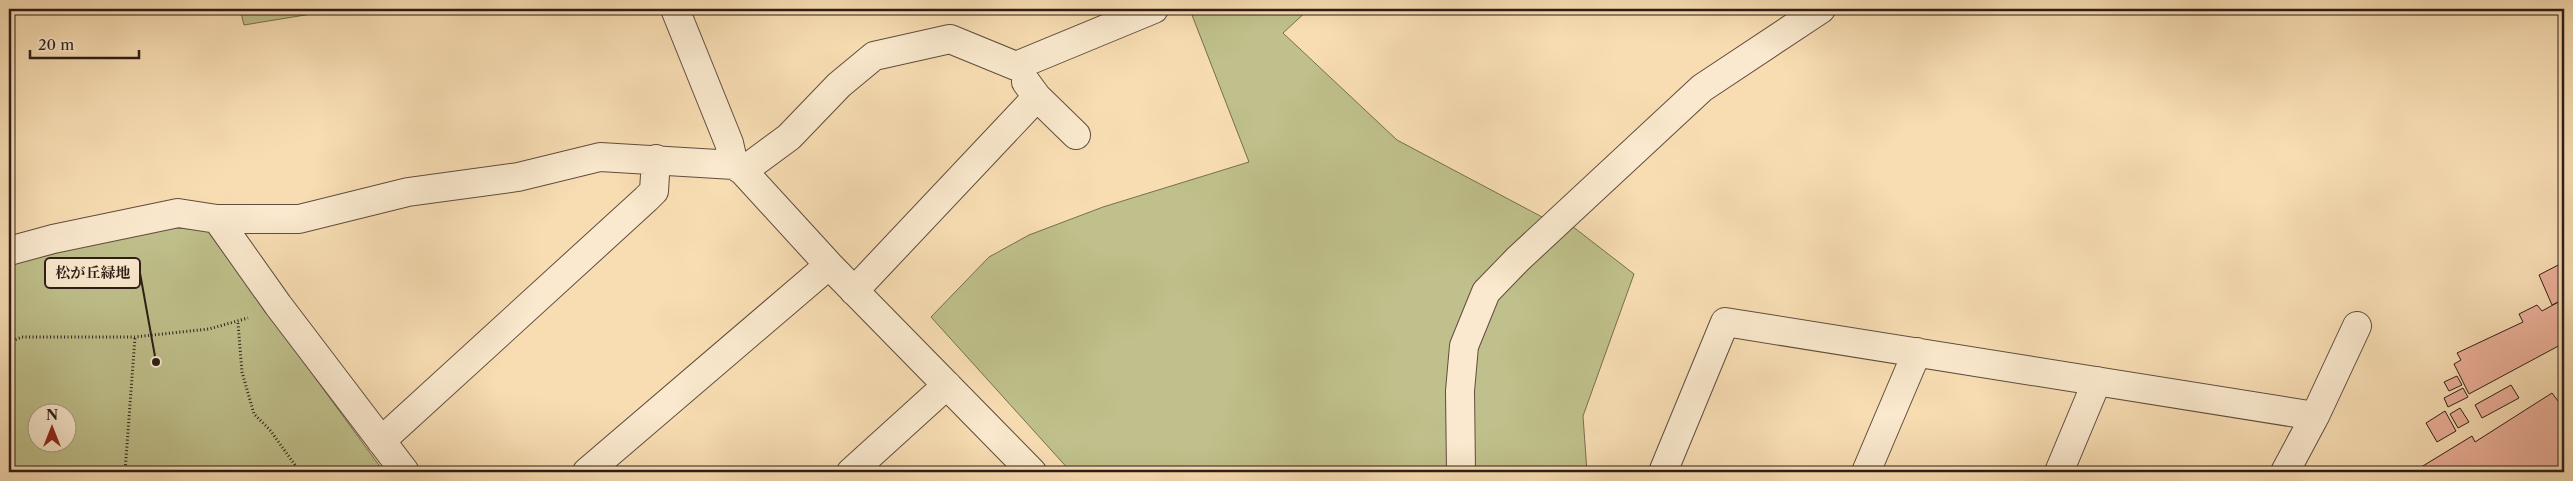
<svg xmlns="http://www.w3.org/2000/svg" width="2573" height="481" viewBox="0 0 2573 481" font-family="'Libre Caslon Text','Noto Serif JP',serif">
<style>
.green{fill:#bfc08b;stroke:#766e51;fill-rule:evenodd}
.building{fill:#ecaf99;stroke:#2d1d17}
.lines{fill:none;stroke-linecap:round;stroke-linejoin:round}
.minor-casing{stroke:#604d3e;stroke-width:30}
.path{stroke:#2d1d17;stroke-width:3;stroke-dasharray:1 2.5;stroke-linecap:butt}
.minor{stroke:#fae9ce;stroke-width:28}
.leader{fill:none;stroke:#2d1d17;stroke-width:2}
.callout-dot{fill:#2d1d17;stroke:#fae9ce;stroke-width:2}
.callout{fill:#fae9ce;stroke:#2d1d17;stroke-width:2}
.callout-label{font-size:15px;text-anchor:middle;font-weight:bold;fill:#2d1d17}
</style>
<rect width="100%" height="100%" fill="#f8ddb3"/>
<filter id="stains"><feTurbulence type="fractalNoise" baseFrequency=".004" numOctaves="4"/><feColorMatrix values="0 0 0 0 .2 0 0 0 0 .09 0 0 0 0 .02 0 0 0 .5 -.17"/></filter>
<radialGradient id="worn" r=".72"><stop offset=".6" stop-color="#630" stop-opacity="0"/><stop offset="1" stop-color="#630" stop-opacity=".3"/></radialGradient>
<path class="green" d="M240,9H342L244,25Z
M1206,9H1309L1283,33L1397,140L1544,218L1572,226L1634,274L1583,416L1587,472H1071L931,317L989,257L1029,235L1103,207L1249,162L1192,15Z
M160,227L207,230L384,472H9V265ZM38,414H68V444H38Z"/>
<path class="building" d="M2564,262V299L2552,305L2539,275Z
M2564,299V343L2469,394L2454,364L2461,360L2457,353L2523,322L2519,314L2537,305L2542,311Z
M2457,376L2462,385L2449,391L2444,382Z
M2511,385L2519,398L2482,418L2475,405Z
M2463,388L2468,397L2448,407L2444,398Z
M2552,393L2564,409V472H2413L2472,436L2475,442Z
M2460,408L2469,422L2458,428L2450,414Z
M2445,411L2456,431L2437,442L2426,423Z"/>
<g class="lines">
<g class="minor-casing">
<path id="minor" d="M675,9L729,143L734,165
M1026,82L1037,97L1076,135
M743,171L789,137L839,85L874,56L950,39L1016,66L1154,9
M217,219L278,305L405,472
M9,251L53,239L178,213L217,219H299L408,192L518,177L600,157L734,165L743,171L829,265L1032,472
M854,291L1037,97
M381,441L646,199L654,191L656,159
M587,472L829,265
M851,472L947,385
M1461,472L1460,391L1464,346L1486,292L1518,259L1702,88L1821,9
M1663,472L1725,322L2315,416
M1866,472L1917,352
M2059,472L2097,381
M2285,472L2315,416L2357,326"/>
</g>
<path class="path" d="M238,323L242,372L254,414L270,430L300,472
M9,342L22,337H135L209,329L248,318
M125,472L135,337"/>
<use href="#minor" class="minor"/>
</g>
<path class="leader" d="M156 362L140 273"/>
<circle class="callout-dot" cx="156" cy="362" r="5"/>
<rect class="callout" x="45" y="258" width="95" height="30" rx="5"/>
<g class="callout-label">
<text x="93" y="278">松が丘緑地</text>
</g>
<rect width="2573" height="481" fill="none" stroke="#f8ddb3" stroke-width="30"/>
<rect x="10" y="10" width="2553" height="461" fill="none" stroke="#2d1d17" stroke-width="2.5"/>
<rect x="15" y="15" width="2543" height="451" fill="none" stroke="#2d1d17"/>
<g transform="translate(52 428)"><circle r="24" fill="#fae9ce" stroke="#a89785"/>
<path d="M0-4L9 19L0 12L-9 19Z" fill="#8f2418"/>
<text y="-8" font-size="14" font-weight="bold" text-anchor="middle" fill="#2d1d17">N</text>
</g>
<path d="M30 50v8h109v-8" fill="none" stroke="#2d1d17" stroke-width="2.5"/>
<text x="38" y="50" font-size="15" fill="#2d1d17" stroke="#fae9ce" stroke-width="4" paint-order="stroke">20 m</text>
<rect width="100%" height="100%" filter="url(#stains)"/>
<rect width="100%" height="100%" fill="url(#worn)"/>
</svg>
